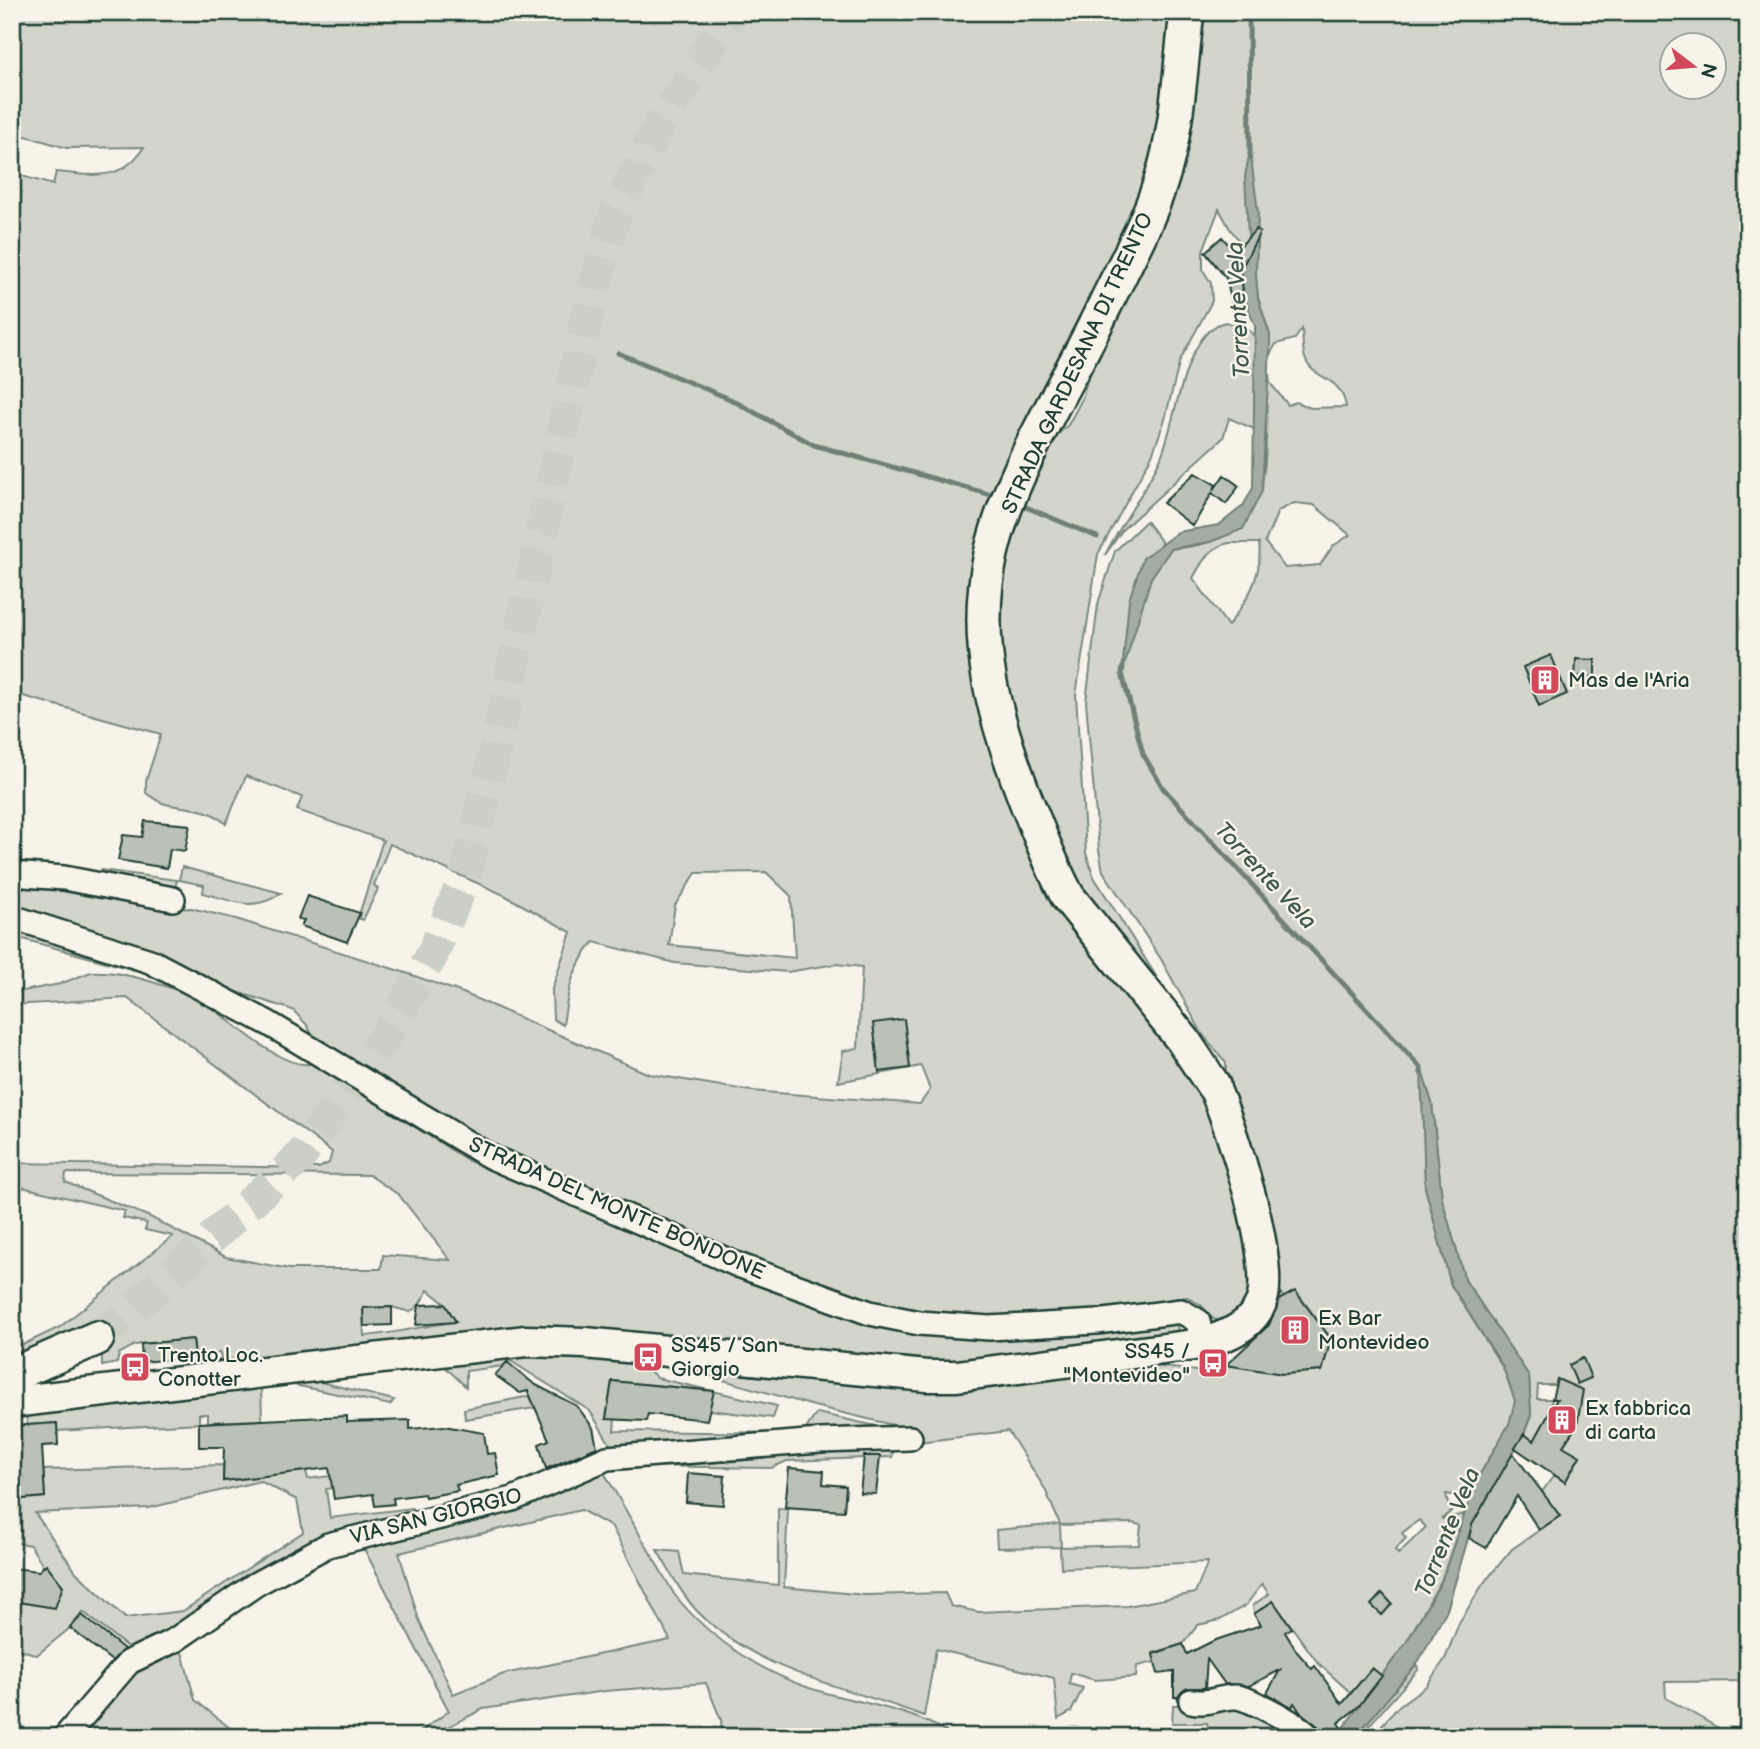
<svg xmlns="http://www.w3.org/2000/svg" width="1760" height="1749" viewBox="0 0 1760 1749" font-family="'Balsamiq Sans',sans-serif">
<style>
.green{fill:#d3d5ca;stroke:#79897f;stroke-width:2;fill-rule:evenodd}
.water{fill:#a4ada3;stroke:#6f8077;stroke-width:2}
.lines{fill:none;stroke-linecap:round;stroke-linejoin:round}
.stream{stroke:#6f8077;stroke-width:5}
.building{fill:#bbc1b6;stroke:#1f3d34;stroke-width:2}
.highway-tunnel{stroke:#cccfc4;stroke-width:33;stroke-dasharray:33 17;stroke-linecap:butt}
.minor-casing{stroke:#1f3d34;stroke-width:28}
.major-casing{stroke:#1f3d34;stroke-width:35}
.highway-casing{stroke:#1f3d34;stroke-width:38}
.minor{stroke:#f7f3e8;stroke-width:23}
.major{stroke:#f7f3e8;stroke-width:30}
.highway{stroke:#f7f3e8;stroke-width:33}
.labels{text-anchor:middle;stroke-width:5;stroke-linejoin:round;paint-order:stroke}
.street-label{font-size:21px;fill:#1f3d34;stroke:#f7f3e8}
.poi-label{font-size:21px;fill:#1f3d34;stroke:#f7f3e8;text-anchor:start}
.water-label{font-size:23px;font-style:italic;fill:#405950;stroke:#f7f3e8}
</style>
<rect width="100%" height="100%" fill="#f7f3e8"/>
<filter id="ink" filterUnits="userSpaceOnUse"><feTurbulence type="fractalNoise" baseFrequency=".0143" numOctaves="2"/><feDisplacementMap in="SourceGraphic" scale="14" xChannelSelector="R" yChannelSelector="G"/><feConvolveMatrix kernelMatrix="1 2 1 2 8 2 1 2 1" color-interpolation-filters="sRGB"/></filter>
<g filter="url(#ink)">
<path class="green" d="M12,12H1179L1154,170L986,540L1002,772L1200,1082L1238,1183L1253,1295L1226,1322L1213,1319L1201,1305L1187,1297L1108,1310L987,1318L925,1313L871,1302L802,1279L529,1166L451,1126L314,1038L307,1025L293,1010L231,990L166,960L12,906V876L175,909L191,908L236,919L406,973L463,993L649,1074L751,1091L920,1104L930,1090L921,1066L838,1082L843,1051L858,1048L862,967L836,964L787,972L675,963L594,942C571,968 568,992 563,1025L553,1019L552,989L571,932L504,895L390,844L374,885L378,889L363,920L358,918L383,840L297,810L302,797L246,776L226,824C210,807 187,809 166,804C159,803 152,797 146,793V781L161,734L12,693V173L53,185L56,172C93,175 121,183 144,147L67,148L12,132ZM766,872L791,896L795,958L669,945L675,905L696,873Z
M1195,12H1748V1681L1665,1682L1666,1698L1734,1737H1371L1400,1705L1426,1686L1445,1659L1459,1623L1483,1584L1512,1549L1560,1516L1542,1492L1554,1475L1565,1482L1580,1456L1563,1446L1577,1425L1556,1385H1538L1537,1399H1552L1549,1414L1534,1441L1524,1434L1531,1415L1529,1376L1465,1280L1442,1199L1432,1103L1422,1072L1425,1187L1451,1285L1503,1368L1516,1401L1510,1424L1476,1481L1470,1498L1446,1494L1448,1504L1454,1510L1441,1519L1464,1514L1441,1581L1406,1643L1361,1702L1318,1663L1273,1601L1254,1614L1253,1605L1269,1594L1262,1584L1246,1605L1220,1620L1198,1625L1183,1644L1153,1653L1155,1662L1137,1666L1136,1677L1095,1680L1071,1673L1069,1684L1083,1688L1071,1712L1058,1719L1054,1678L936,1649L924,1716C846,1686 760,1674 698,1612C681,1594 670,1571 657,1550L679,1552L684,1575L778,1585V1508L788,1509L784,1587L865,1595L945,1593L951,1606L978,1612L1128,1606L1195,1593L1208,1562L1061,1568L1060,1547L997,1548L996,1530L1060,1524L1045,1489L1008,1431L910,1443V1429L814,1406L664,1363L1138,1364L1205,1372L1228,1363L1283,1374L1322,1371L1331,1339L1296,1291L1284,1298L1278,1289L1225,1089L1226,1063L1203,1035L1161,959L1103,871L1099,850L1086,702L1098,604L1115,551L1146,521L1161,541L1160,549C1289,547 1261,458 1268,365L1270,383L1288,405L1296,402L1311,408L1346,407C1341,374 1312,381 1305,358C1302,349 1303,338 1302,329L1295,339L1276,344L1268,358L1270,335L1258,298L1246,183L1249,253L1230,229L1219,209L1203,251V270L1211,283L1212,301L1180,360L1165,419L1152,455L1098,554L1076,695L1086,853L1094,877L1196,1040L1068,875L1004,704L996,630L1006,541L1051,440L1068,425L1082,399L1088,377L1086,364L1106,325ZM1672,46H1714V88H1672ZM1294,503L1314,505L1350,535L1333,546L1320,565L1285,568L1265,542L1278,511ZM1229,543H1259C1263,577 1247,600 1228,626L1193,578C1202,562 1209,547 1229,543ZM1419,1520L1426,1527L1398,1554L1395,1550L1406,1538L1402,1533ZM1131,1523L1141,1525L1139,1545L1061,1547L1060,1525Z
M1226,322L1249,330L1256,338L1254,429L1229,418L1223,438L1123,529L1105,555C1122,522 1146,491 1161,457C1176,423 1184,329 1226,322Z
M182,867L281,893C254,913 233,901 203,893L204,885L179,880Z
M101,870L177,880L174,893L100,882Z
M12,924L167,979L12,936Z
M91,972C122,970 179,988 206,1004C231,1019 284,1073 313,1063L469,1161L606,1220L795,1294L960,1336H1074L1171,1324L1178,1326L1177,1333L951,1367L580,1332L222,1367L220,1353L195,1357L193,1339L135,1345L119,1354L117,1363L102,1366V1347L12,1365V1350L60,1327L173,1236L145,1230L147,1223L123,1218L125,1211L17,1186L15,1193L12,1192V1163L319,1168L329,1163L332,1152L127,998L12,1005V993L60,984ZM66,1173L369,1175L399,1195L450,1260L383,1255L381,1269H290L226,1257L150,1217L65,1182ZM428,1290L445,1304L456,1322C424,1325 395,1334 364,1336L363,1308L392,1307L410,1312L419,1305Z
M516,1351L638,1359L657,1378L777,1406L773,1418L709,1410L713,1391L612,1381L606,1418L615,1419L614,1431L795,1433L613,1449L590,1411L509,1360L503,1366L466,1371V1387L438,1360Z
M296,1376L394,1400L390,1405L265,1379Z
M240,1384L261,1388L262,1420L208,1422V1414H199V1423L57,1431V1423L27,1425L26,1410Z
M530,1396L535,1408L465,1419L464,1409Z
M817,1413L881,1427L880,1435L803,1433Z
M894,1445L892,1457L787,1461L771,1468L642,1466Z
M223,1465V1481L306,1471L308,1479L337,1475L339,1487L326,1489L330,1518L412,1508L414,1519L210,1609L131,1650L83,1612L70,1628L37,1655L12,1647V1601L54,1608L63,1586L47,1565L44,1567L30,1545L12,1542V1500L45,1497L43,1470ZM260,1481L297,1500L303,1532L183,1611L125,1618L76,1572L35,1513L149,1508Z
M602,1469L674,1594C712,1642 769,1678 829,1694C868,1704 922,1713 954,1737H722L721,1720L706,1683L605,1691L483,1709L428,1737H413L449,1711L361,1543ZM581,1510L612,1527L670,1640L504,1674L453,1694L419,1620L399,1553Z
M180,1645L195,1700L241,1737H69L125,1672Z
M1417,1664L1418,1670L1359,1737H1355Z
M1242,1703L1301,1737H1211L1207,1723H1172L1173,1705Z"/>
<path class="water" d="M1250,151L1258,212L1256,274L1258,298L1270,335V347L1262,491L1243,529L1210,542L1171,549L1151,578L1122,673L1129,600L1143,558L1178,532L1219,525L1243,506L1253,488L1255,326L1243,294L1241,269L1249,253L1245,176Z
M1421,1068L1432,1103L1442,1199L1465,1280L1529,1376L1531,1415L1524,1434L1472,1525L1447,1610L1417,1664L1355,1737H1336L1406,1643L1441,1582L1476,1481L1509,1424L1515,1401L1503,1367L1451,1285L1425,1187Z"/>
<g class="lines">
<path class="stream" d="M1249,12L1250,156
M618,353L730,399L814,445L992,495
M1026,507L1097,537
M1123,667L1122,673L1143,754L1163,788L1421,1068V1073"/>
</g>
<path class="building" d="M1256,229L1260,232L1241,269L1245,320L1236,321L1226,278L1205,252L1222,237L1235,252Z
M1195,473L1216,485L1213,491L1224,475L1239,486L1226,504L1212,493L1193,526L1163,503Z
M1551,655L1567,694L1539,706L1523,667Z
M1576,659L1595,660V677L1575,676Z
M145,821L190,825L185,851L170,849L167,868L118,860L123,835L142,837Z
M307,896L360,913L347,942L301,926L304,920L298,919Z
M904,1019L910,1068L879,1072L873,1023Z
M1295,1291L1331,1339L1322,1371L1283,1374L1226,1365L1269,1325L1279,1300Z
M445,1304L456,1322L416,1325L419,1305Z
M392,1307V1325L364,1326L363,1308Z
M193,1339L195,1357L142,1362L141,1344Z
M1583,1358L1591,1378L1577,1384L1569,1365Z
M507,1362L534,1384L577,1406L593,1428L597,1447L546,1469L539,1444L549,1440L528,1391L520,1393L495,1375Z
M1557,1379L1583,1390L1577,1425L1563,1446L1580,1456L1565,1482L1515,1448L1524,1434L1534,1441L1557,1399H1552Z
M612,1381L714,1391L707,1420L648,1414L646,1421L606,1419Z
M347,1416V1422L410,1420V1429L444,1426L484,1433L487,1454L495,1453L499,1475L456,1485L458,1491L425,1497L424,1494L393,1498L394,1504L375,1506L373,1494L334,1499L329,1468L223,1481L224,1447H199V1423Z
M57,1423L58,1445L42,1446L45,1497L12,1500V1426Z
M1513,1453L1560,1516L1539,1530L1517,1496L1486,1548L1469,1538L1472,1525Z
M864,1456H880L876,1494L860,1493Z
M789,1468L824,1471L823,1484L846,1486L844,1511L785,1507Z
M688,1473L725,1476L723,1505L686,1502Z
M46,1564L63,1586L55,1608L12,1601V1568L39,1571Z
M1382,1593L1392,1604L1382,1615L1371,1605Z
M1273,1601L1292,1628L1285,1632L1297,1652L1312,1669L1315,1666L1342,1704L1372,1668L1382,1676L1358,1707L1338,1723L1342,1729L1336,1737H1323L1319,1727L1300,1712L1294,1703L1292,1707L1267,1693L1280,1670L1249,1686L1225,1684L1207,1659L1205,1688H1187L1178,1697H1174V1672L1158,1674L1153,1654L1183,1644L1187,1654L1213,1641L1261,1625L1254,1614Z
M82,1615L124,1649L112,1661L70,1628Z"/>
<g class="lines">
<path class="highway-tunnel" d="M97,1338L168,1278L300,1157L387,1034L432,955L465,877L497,743L589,307L615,214L661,122L732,12"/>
<g class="minor-casing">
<path id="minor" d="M12,874L64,878L173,899
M12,917L150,961L268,1023L489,1156L738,1265L870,1313L919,1323L989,1328L1097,1322L1181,1311L1198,1321L1202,1344
M1191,1701C1207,1705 1219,1697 1235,1697C1249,1697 1301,1726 1309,1737
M65,1737L129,1662L175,1640L256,1584L328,1545L513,1499L607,1458L820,1441L910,1438"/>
</g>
<g class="major-casing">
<path id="major" d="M12,1402L526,1341L585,1343L927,1376H957L1202,1344C1226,1336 1250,1328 1261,1303C1277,1265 1231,1125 1213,1085"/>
</g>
<g class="highway-casing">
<path id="highway" d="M1187,12C1180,68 1178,131 1160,184C1146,227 1122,269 1103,309C1067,385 1009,473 991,554C971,644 996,723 1028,806C1041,837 1052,868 1068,897L1183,1040L1213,1085
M12,1375L97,1338"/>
</g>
<use href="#minor" class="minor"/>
<use href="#major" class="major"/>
<use href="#highway" class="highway"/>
</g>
</g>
<defs>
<g id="building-square" transform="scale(1.575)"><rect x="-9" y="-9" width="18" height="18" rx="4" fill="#d1495b" stroke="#f7f3e8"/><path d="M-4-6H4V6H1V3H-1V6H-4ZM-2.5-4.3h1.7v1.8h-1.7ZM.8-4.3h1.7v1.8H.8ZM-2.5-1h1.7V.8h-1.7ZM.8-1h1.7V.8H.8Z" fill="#fff"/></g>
<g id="bus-square" transform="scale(1.575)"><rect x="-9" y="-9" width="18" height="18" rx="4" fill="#d1495b" stroke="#f7f3e8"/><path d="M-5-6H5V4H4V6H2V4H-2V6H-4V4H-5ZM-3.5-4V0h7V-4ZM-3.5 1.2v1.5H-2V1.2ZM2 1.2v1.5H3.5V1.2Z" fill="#fff"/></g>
</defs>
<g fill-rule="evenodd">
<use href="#building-square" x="1545" y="680"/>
<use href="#building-square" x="1295" y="1330"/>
<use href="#bus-square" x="648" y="1357"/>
<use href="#bus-square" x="1213" y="1363"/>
<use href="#bus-square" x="135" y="1367"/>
<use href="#building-square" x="1562" y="1420"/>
</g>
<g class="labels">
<g class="street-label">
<text transform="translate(1077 363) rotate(-65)" y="7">STRADA GARDESANA DI TRENTO</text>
<text transform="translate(617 1208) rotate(24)" y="7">STRADA DEL MONTE BONDONE</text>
<text transform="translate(436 1516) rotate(-14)" y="7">VIA SAN GIORGIO</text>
</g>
<g class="poi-label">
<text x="1568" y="687">Mas de l'Aria</text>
<text x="1318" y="1325">Ex Bar<tspan x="1318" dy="24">Montevideo</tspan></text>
<text x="671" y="1352">SS45 / San<tspan x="671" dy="24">Giorgio</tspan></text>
<text x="1190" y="1358" text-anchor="end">SS45 /<tspan x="1190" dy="24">"Montevideo"</tspan></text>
<text x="158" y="1362">Trento Loc.<tspan x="158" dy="24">Conotter</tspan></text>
<text x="1585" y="1415">Ex fabbrica<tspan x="1585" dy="24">di carta</tspan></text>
</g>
<g class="water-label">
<text transform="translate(1238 310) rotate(-93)" y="8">Torrente Vela</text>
<text transform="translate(1266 875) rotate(47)" y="8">Torrente Vela</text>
<text transform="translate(1447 1532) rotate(-68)" y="8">Torrente Vela</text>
</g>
</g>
<rect width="1760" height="1749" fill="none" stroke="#f7f3e8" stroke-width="42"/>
<rect x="21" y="21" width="1718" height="1707" fill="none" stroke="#1f3d34" stroke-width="2.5" filter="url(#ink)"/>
<g transform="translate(1693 66) rotate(106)"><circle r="33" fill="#f7f3e8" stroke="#a1aaa0" stroke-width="2"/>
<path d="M0-5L12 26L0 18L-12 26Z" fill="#d1495b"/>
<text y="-10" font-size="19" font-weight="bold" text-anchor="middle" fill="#1f3d34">N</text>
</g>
</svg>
